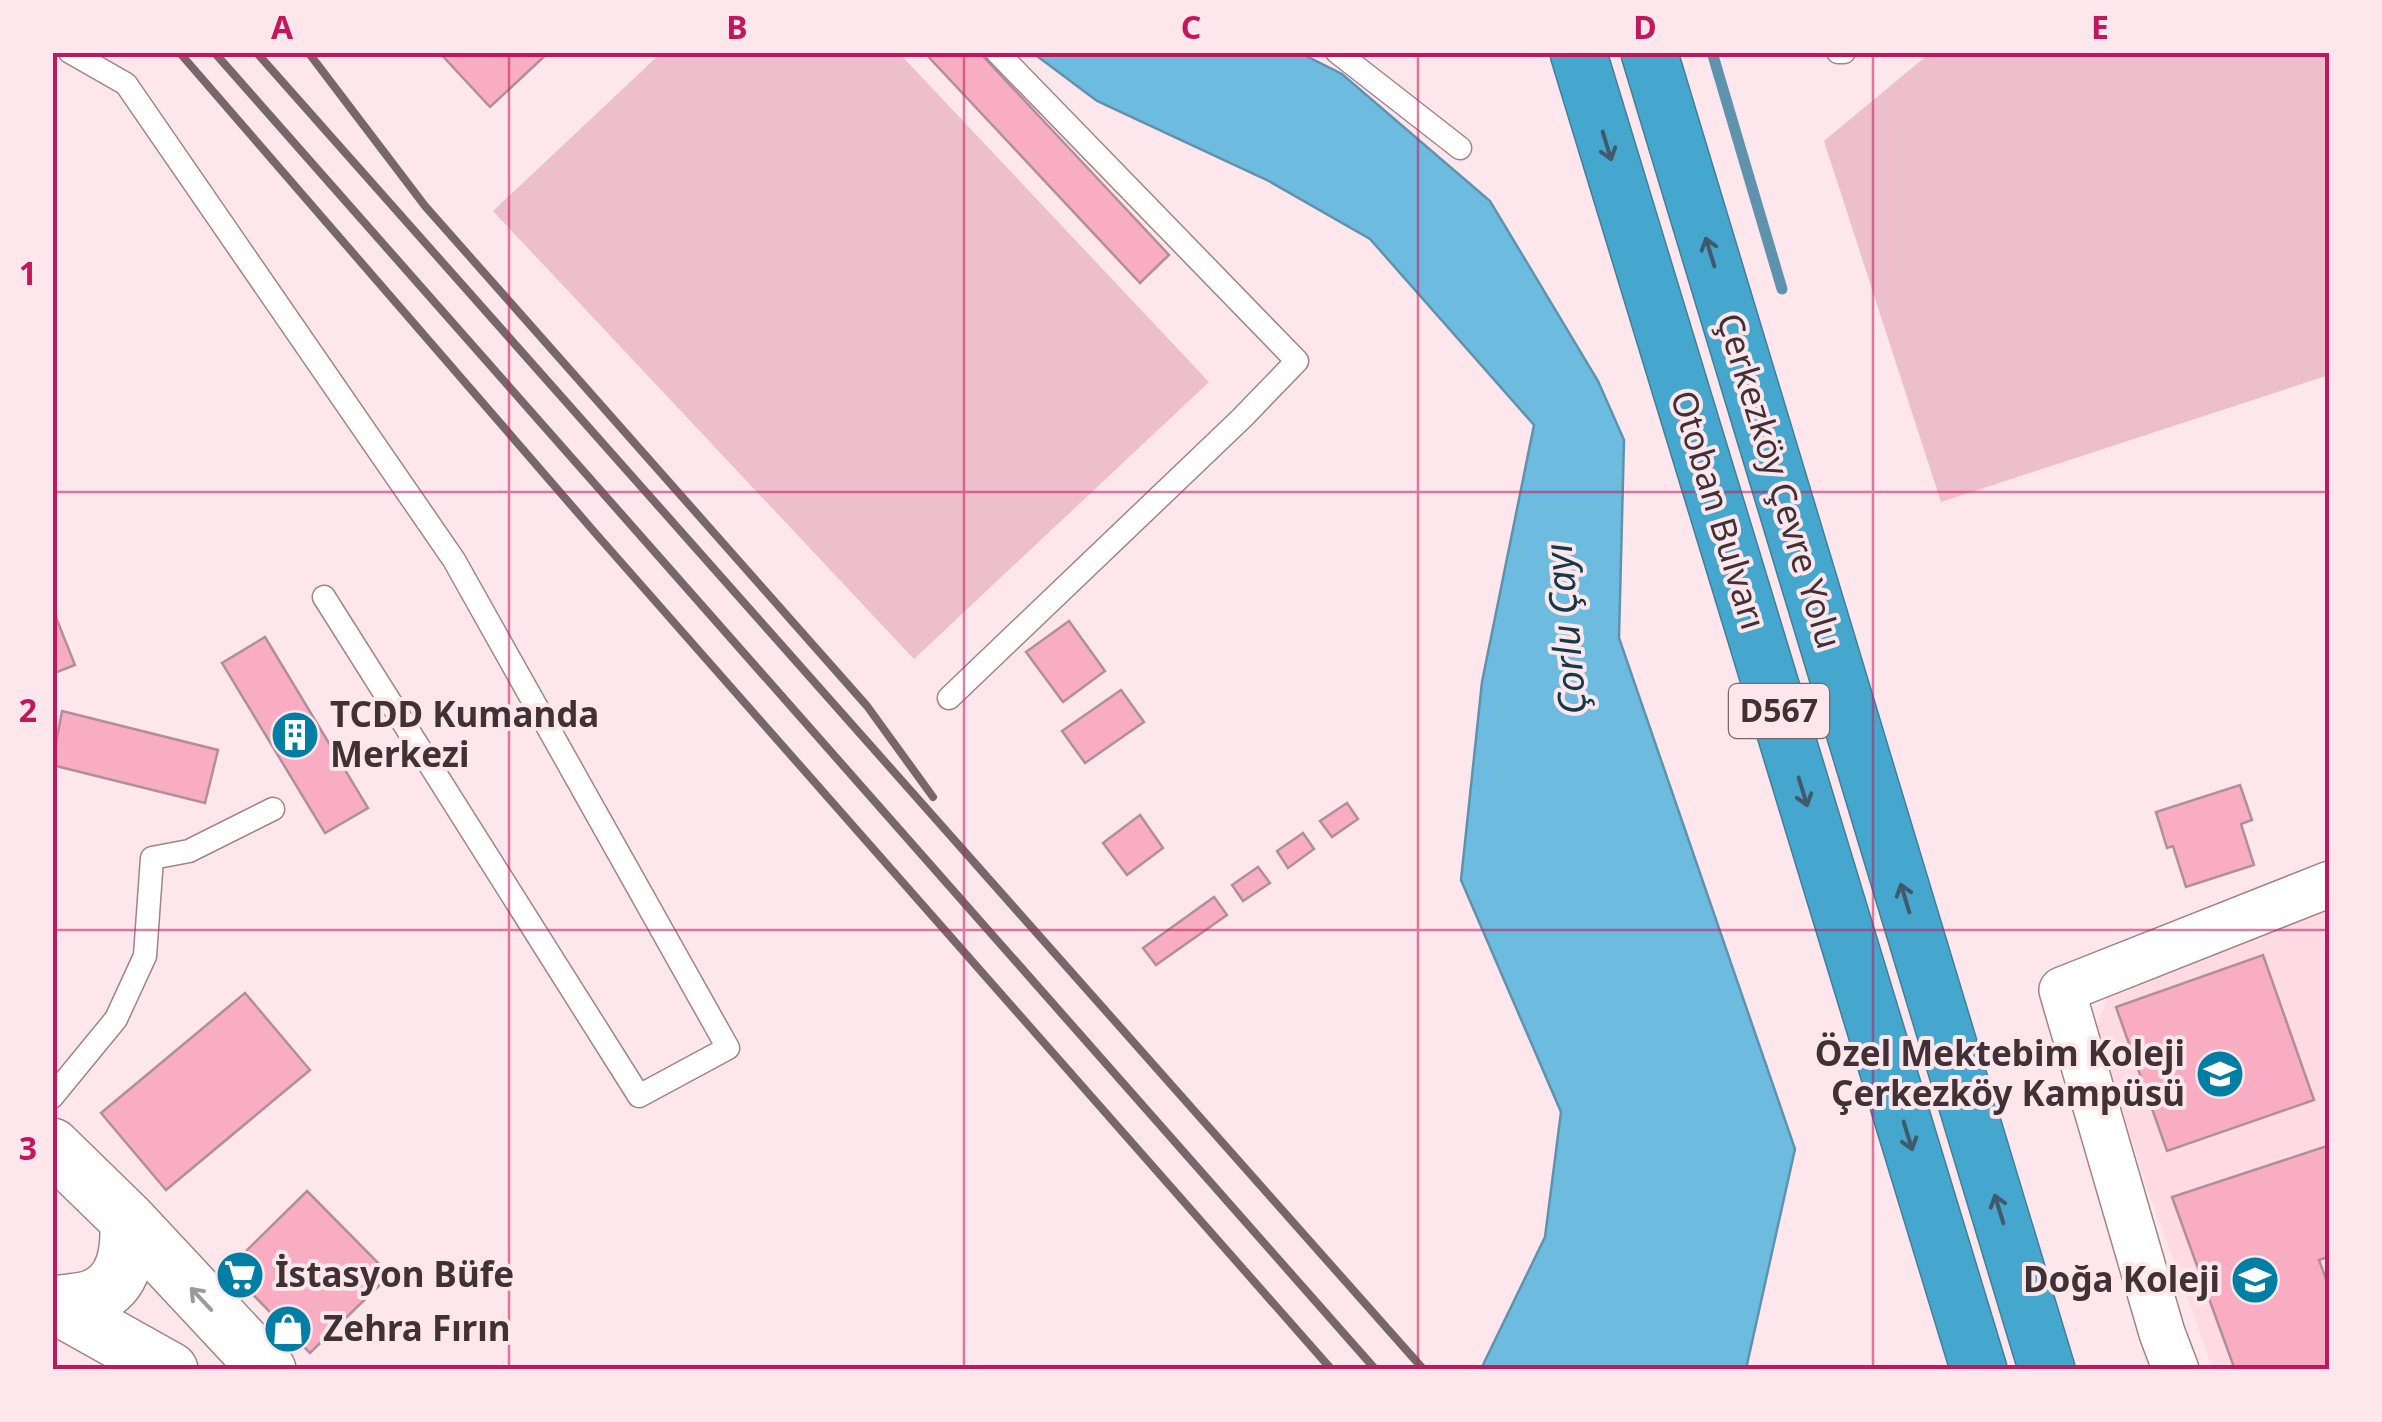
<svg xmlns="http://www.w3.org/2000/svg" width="2382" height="1422" viewBox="0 0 2382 1422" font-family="'Noto Sans',sans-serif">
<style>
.built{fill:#fedbe4}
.green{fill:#edbecb}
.water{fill:#6dbcdf;stroke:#5f92ac;stroke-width:2.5}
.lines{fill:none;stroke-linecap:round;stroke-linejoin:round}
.stream{stroke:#5f92ac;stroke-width:11}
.building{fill:#f8adc3;stroke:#b08f98;stroke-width:2.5}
.lane-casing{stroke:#a2828b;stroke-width:25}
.street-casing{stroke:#a2828b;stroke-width:48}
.secondary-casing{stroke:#a2828b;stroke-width:58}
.highway-casing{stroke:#437e98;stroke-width:58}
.lane{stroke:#fff;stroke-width:22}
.street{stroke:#fff;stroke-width:45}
.secondary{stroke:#fff;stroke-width:55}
.highway{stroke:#45a7ce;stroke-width:55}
.rail{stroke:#77676b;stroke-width:8}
.oneway{stroke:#415a6b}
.oneway2{stroke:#9f989a}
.grid{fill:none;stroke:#c2185b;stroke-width:2.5;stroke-opacity:0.55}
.labels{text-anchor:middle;stroke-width:8;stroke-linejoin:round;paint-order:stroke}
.shield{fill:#fde7ed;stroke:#78686c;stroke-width:2.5}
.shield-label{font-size:32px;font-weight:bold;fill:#3f3135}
.street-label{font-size:35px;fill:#3f3135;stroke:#fde7ed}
.poi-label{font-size:35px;font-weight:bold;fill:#3f3135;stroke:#fde7ed;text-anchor:start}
.water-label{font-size:38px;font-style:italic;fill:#143948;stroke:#fde7ed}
.neatline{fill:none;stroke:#c2185b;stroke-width:4}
.grid-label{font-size:32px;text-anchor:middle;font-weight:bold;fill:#c2185b}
</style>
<rect width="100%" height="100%" fill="#fde7ed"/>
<path class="built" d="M2329,896V1369H2213L2148,1191L2096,1027L2115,976Z"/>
<path class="green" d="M661,53H899L1209,382L914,659L493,211Z
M1930,53H2329V375L1941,502L1824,141Z"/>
<path class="water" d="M1033,53H1300L1342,74L1490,201L1598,381L1624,440L1619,638L1795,1149L1746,1369H1481L1545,1237L1561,1112L1461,880L1482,682L1534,425L1370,239L1267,180L1097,101Z"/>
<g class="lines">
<path class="stream" d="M1712,52L1782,289"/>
</g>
<path class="building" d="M439,52H549L490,107Z
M924,52H979L1169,255L1140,283Z
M55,615L75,665L52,674V616Z
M1069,621L1105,671L1063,702L1026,652Z
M265,637L368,808L325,833L222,663Z
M1121,690L1144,722L1085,763L1062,731Z
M62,711L218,750L205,803L52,765Z
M2240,785L2252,820L2241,824L2254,865L2186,887L2173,846L2167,848L2156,812Z
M1347,803L1358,819L1332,837L1320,821Z
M1140,815L1163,848L1127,875L1103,843Z
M1303,833L1314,849L1288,868L1277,851Z
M1258,867L1270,883L1243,901L1232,885Z
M1214,897L1227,915L1156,965L1143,948Z
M2263,955L2314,1100L2167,1151L2116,1007Z
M245,993L310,1070L166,1190L101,1113Z
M2330,1145V1256L2319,1260L2330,1290V1370H2235L2172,1197Z
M307,1191L390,1275L310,1353L228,1269Z"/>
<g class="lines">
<g class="lane-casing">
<path id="lane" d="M70,52L126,84L454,560L728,1048L639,1096L324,597
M1337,52L1460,148
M1838,52H1844
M949,698L1242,418L1297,361L997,52
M52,1097L116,1019L145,956L152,858L189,851L273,809"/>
</g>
<g class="street-casing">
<path id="street" d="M2176,1370L2162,1333L2062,990L2330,884"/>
</g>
<g class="secondary-casing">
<path id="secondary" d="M52,1146L128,1220L268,1370
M52,1304L170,1370
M52,1304C65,1302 82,1302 94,1297C126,1284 129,1250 128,1220"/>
</g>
<g class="highway-casing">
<path id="highway" d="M1578,52L1979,1370
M1649,52L2047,1370"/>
</g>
<use href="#lane" class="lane"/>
<use href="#street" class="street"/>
<use href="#secondary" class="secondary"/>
<use href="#highway" class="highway"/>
<path class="rail" d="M179,52L597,535L1332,1370
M214,52L1376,1370
M256,52L1424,1370
M308,52L425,206L867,706L933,797"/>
</g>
<defs><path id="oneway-shaft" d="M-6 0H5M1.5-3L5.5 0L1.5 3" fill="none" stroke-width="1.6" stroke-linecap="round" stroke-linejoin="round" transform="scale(2.5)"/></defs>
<g class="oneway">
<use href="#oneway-shaft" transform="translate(1607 146) rotate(73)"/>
<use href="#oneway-shaft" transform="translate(1710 252) rotate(-107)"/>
<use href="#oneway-shaft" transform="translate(1803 792) rotate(73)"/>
<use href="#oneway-shaft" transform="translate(1905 898) rotate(-107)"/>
<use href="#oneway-shaft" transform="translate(1908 1136) rotate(73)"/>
<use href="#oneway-shaft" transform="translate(1999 1209) rotate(-107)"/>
</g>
<use class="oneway2" href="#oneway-shaft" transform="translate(201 1299) rotate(-133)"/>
<path class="grid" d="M509,52V1370M964,52V1370M1418,52V1370M1873,52V1370M52,492H2330M52,930H2330"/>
<defs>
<g id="building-disc" transform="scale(2.5)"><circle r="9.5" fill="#007ea4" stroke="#fde7ed"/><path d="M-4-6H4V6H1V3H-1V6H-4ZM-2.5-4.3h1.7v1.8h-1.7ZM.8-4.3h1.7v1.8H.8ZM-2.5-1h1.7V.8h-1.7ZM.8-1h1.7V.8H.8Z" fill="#fff"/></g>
<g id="school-disc" transform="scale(2.5)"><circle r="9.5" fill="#007ea4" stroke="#fde7ed"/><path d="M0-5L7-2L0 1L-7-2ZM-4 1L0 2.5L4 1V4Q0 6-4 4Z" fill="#fff"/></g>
<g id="supermarket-disc" transform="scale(2.5)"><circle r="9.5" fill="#007ea4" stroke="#fde7ed"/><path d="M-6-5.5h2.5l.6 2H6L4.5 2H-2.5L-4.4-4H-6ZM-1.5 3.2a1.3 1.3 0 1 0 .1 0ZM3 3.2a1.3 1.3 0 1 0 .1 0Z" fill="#fff"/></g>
<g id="shop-disc" transform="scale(2.5)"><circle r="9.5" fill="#007ea4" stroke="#fde7ed"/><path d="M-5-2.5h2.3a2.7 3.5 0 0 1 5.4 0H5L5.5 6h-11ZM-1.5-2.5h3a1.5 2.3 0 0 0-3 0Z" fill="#fff"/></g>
</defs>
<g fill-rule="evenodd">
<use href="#building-disc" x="295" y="735"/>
<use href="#school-disc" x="2220" y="1074"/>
<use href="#supermarket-disc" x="240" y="1275"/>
<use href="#school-disc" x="2255" y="1280"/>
<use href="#shop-disc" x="288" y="1329"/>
</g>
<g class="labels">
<rect class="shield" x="1729" y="684" width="100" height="54" rx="8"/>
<g class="shield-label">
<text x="1779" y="722">D567</text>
</g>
<g class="street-label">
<text transform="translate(1779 481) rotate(73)" y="12">Çerkezköy Çevre Yolu</text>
<text transform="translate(1718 510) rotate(73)" y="12">Otoban Bulvarı</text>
</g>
<g class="poi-label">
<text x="330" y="727">TCDD Kumanda<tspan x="330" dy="40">Merkezi</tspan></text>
<text x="2185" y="1066" text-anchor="end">Özel Mektebim Koleji<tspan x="2185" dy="40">Çerkezköy Kampüsü</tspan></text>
<text x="275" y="1287">İstasyon Büfe</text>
<text x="2220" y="1292" text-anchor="end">Doğa Koleji</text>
<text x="323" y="1341">Zehra Fırın</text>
</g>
<g class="water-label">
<text transform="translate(1566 629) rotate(-95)" y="13">Çorlu Çayı</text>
</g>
</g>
<rect width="2382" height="1422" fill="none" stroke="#fde7ed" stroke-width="110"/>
<rect x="55" y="55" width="2272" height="1312" class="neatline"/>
<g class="grid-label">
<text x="282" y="39">A</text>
<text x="737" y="39">B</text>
<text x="1191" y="39">C</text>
<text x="1645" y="39">D</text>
<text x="2100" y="39">E</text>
<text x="28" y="285">1</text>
<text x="28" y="722">2</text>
<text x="28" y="1160">3</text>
</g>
</svg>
